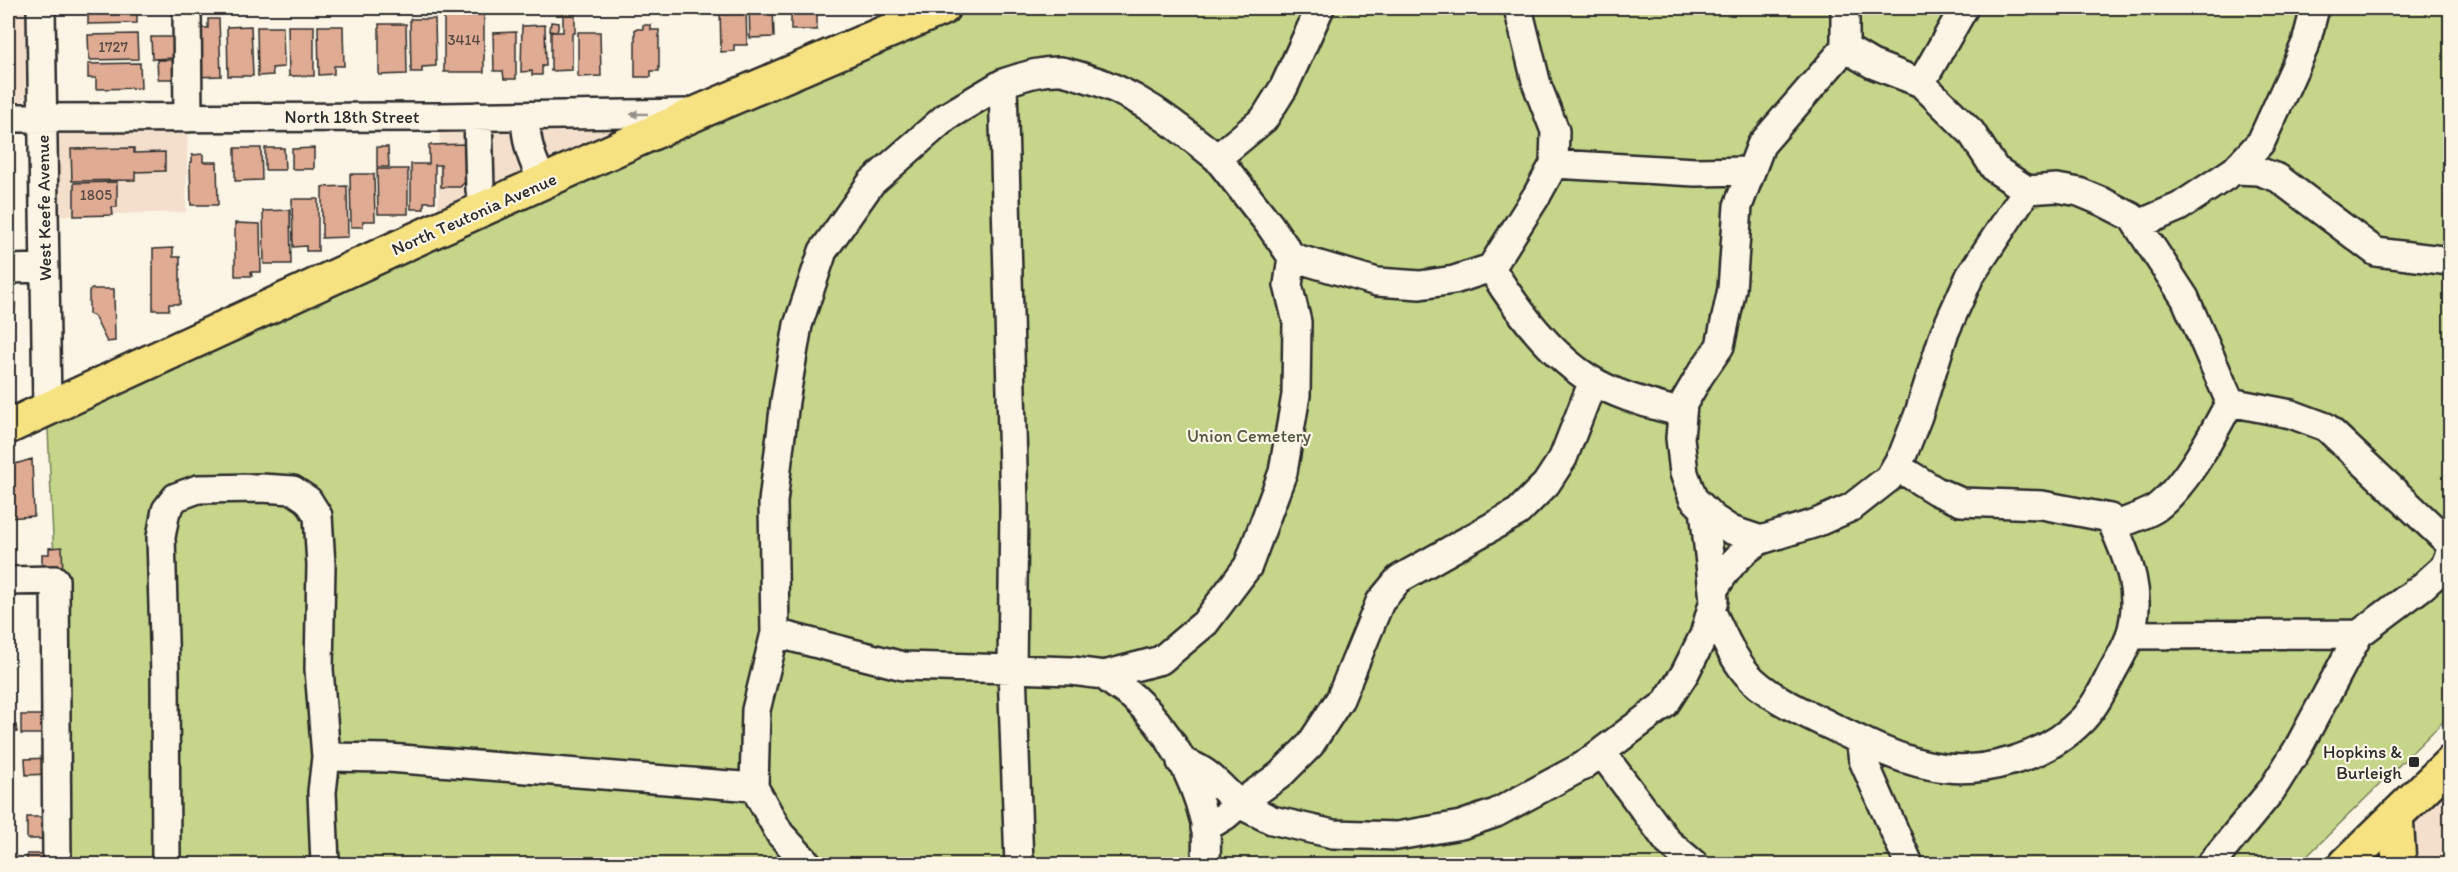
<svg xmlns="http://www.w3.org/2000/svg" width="2458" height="872" viewBox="0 0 2458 872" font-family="Itim,sans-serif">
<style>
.built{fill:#f3dfcc}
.green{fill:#c5d68a;stroke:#78805a;stroke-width:1.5}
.building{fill:#dfab92;stroke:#2b2b2b;stroke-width:1.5}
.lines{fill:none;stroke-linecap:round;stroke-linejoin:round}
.minor-casing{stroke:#2b2b2b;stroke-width:32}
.major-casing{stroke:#2b2b2b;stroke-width:38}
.path{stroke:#2b2b2b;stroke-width:4;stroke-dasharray:6 4.5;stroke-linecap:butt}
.minor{stroke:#fcf5e5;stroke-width:27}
.major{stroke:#f6e281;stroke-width:33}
.oneway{fill:#949088}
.poi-dot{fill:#2b2b2b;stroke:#fcf5e5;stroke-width:2}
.labels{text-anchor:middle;stroke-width:4.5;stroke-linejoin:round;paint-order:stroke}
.number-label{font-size:15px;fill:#584b45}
.street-label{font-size:18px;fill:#2b2b2b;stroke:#fcf5e5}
.park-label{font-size:18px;fill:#525643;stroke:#fcf5e5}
.poi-label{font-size:18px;fill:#2b2b2b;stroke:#fcf5e5;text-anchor:end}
</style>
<rect width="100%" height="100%" fill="#fcf5e5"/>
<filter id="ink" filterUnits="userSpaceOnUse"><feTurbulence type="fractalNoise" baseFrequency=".0167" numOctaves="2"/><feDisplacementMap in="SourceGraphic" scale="12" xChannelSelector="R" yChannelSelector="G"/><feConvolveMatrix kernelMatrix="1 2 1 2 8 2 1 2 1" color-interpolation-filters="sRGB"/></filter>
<g filter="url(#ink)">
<path class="built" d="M8,8H25L26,95L17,109H8Z
M697,113L438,229L440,117Z
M42,117L188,118L186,212L44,216Z
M2450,763V864H2346Z"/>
<path class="green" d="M943,8H2450V715L2299,864H57L55,580L47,409Z"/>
<path class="building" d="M88,8H137V23L88,24Z
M444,8H484V72H444Z
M563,8H575V33H572V70L551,71V32H563Z
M720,8H746L747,45H734V51L721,52Z
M749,8H773L774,37L750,38Z
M791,8H817V30H791Z
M208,19H219L221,76L196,77L194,28H208Z
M410,19H435L436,66L422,67V72H411Z
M551,22L559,23L557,32L550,31Z
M379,24H406L407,74L379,75Z
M545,25L546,66H542V75H532V71L521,72L522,26Z
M643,25H651V30H659V71H651V77H635V29H643Z
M251,26L253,76H228L227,27Z
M288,26H314V76H289Z
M318,26H343L344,66H334V74L319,75Z
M257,27H283L284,67L272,68L273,75L258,76Z
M516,32V79H504L503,71H494L493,33Z
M578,32H600L601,76L578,77Z
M137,34L138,59L89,60L88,35Z
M151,37H174L175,58L152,59Z
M157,60H175V79H158Z
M140,63L141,88L96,89V78H88V64Z
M467,144L468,179L460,187H441V165H435V202H424V209H411V164H429V145Z
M377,147H388L389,167H377Z
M134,148V153L165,152V171L135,172V180L72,181L71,149Z
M235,148H261L262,180L235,181Z
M265,148H284L285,170H265Z
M314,148V169H292V149Z
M203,154V162H217L218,205H191L190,162H192V155Z
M377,169H408V214H378Z
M350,174H374L375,221H363V227H351Z
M117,182V207H112L113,215L74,216V183Z
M347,186L348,237L322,238V187Z
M292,199H318V251H306V246L293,247Z
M290,210L291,264H264L263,211Z
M235,223L260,224L261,272H251L252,276H235Z
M173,248V257H180V304H169V310H153V249Z
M8,281H15V308H8Z
M92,289H114L115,341L107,342L94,316L89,314V291Z
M32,459L34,516L8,518V466Z
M62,547L63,574L42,575V554H49V548Z
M21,715H45V734H21Z
M8,725H16L17,732L8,733Z
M49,758L50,774L26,775L25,759Z
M27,817H48V839H27Z
M27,854H48V864H27Z"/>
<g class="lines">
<g class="minor-casing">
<path id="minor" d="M41,8L47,409
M187,8L188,118
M1320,8L1284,87L1264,119L1217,158L1269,224L1292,257L1377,282L1420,285L1454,280L1491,268
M1518,8L1537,85L1555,131L1554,164
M1845,8V48L1761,145L1738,206L1732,289L1720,346L1700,375L1683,404L1680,438L1684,473L1693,498L1713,518L1731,530L1761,540L1816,523L1852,507L1889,478L1903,454L1918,416L1944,334L1970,276L2027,190L1995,169L1971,132L1921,83L1872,64L1845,48
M1003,83L946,117L871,183L823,251L798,325L785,401L773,502L775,633L903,666L1012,669L1019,864
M1921,83L1964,8
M478,116L480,190L488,207
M525,116C526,141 531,160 544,182
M8,118L440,117L690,113
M1217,158C1176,125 1135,91 1083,77C1076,75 1068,72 1061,71C1040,70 1022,77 1003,83L1014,507L1012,669L1072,671L1104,675L1161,660L1205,623L1248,566L1283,472L1296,395L1297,322L1288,285L1292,257
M2235,170L2258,171L2278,178L2376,252L2450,261
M2027,190L2057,188L2079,192L2103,202L2132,217L2185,298L2230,402C2212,435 2187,485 2156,508C2144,516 2127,521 2113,526
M2137,225L2179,207L2235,170L2261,142L2306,43L2315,8
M8,269L45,268
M2230,402L2291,414L2326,427L2450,544
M1682,413C1650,404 1616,396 1588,378C1549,353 1515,307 1491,268L1537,195L1554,164L1695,172L1751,171
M8,581L55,580L57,864
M1713,591C1726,569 1739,553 1761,540
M1711,610C1721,631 1731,655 1746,673C1765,696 1805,713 1831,726C1862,741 1894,758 1928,765C1980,777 2046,758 2083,719C2096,705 2104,688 2112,672C2118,661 2126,648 2130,636C2144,592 2127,557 2110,518L2042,505L1961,502L1936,491L1896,466
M775,633L756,710L754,787L780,834L808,864
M2130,635L2359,634
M1104,675C1113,685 1124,689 1133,697C1168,728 1193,774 1204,819C1208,832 1206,850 1206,864
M1860,740L1863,760L1909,864
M1602,753L1668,842L1694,864
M326,757L389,758L754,787
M1181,762C1205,766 1221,788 1239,804L1280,775L1310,745L1340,699L1380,602L1399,579L1518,512L1546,484L1563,458L1593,381
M1205,828L1225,816L1239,804L1272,820L1333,834L1397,836L1461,825L1496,813L1583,766L1665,704L1685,673L1704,635L1714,600L1704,509
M166,864L165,674L161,537L166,510L176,497L198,489L261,488L293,490L308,500L318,516L321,565L319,669L326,757L322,792L325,864
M2211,864L2271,791L2297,750L2359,634L2423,586L2444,567L2450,553"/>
</g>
<g class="major-casing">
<path id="major" d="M8,427L438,229L697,113L943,8
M2396,815L2399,864
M2346,864L2450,763"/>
</g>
<path class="path" d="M8,21L13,8"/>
<use href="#minor" class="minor"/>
<use href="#major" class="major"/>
</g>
<defs><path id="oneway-solid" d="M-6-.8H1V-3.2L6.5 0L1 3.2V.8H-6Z" transform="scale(1.5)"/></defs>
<use class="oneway" href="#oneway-solid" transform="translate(639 114) rotate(179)"/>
</g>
<rect class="poi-dot" x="2408" y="756" width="12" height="12" rx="3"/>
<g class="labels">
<g class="number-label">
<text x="464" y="45">3414</text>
<text x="113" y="52">1727</text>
<text x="96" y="200">1805</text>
</g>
<g class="street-label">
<text x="352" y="123">North 18th Street</text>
<text transform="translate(44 208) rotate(-91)" y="6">West Keefe Avenue</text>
<text transform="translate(474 214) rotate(-24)" y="6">North Teutonia Avenue</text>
</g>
<g class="park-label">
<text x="1249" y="442">Union Cemetery</text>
</g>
<g class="poi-label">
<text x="2402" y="758">Hopkins &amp;<tspan x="2402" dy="21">Burleigh</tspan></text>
</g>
</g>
<rect width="2458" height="872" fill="none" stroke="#fcf5e5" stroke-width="30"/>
<rect x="15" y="15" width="2428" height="842" fill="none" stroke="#2b2b2b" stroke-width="2" filter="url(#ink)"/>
</svg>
